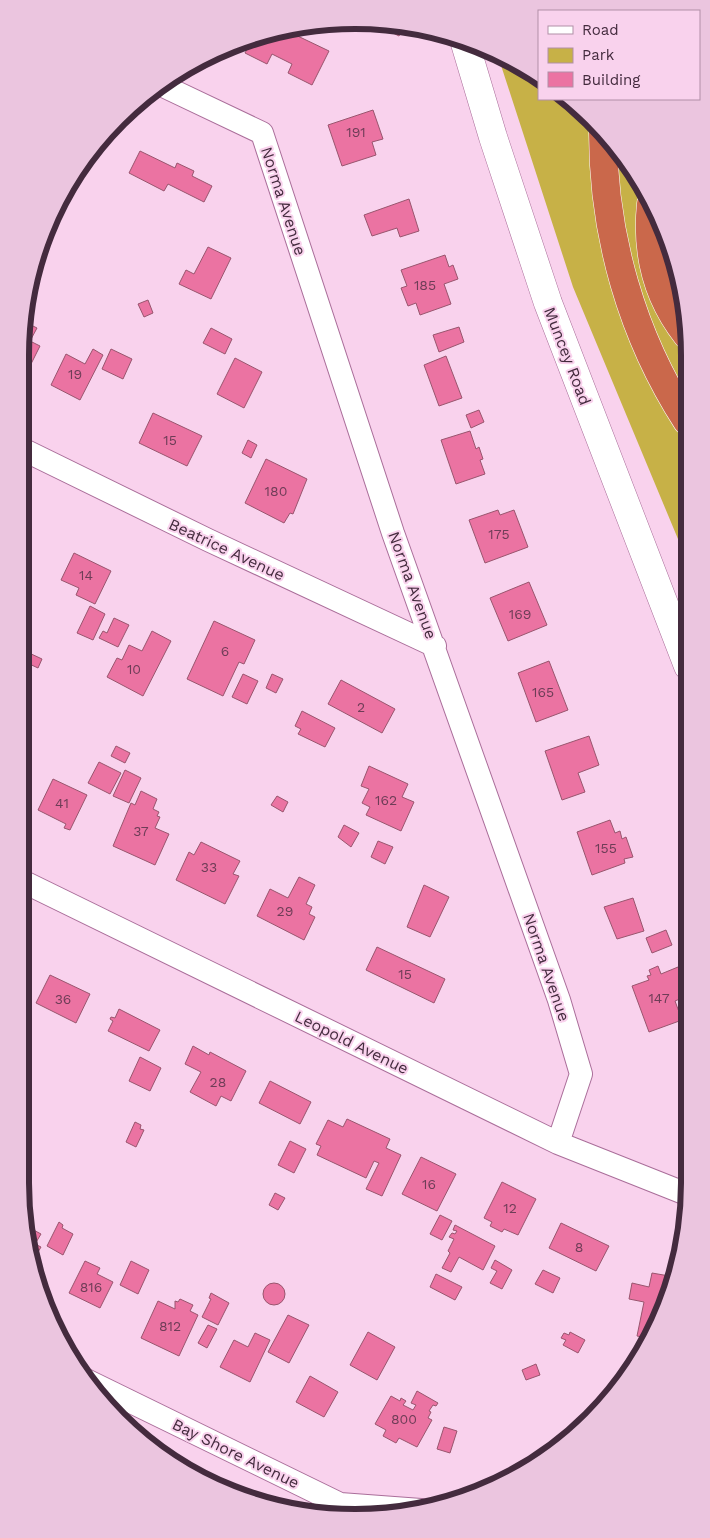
<svg xmlns="http://www.w3.org/2000/svg" width="710" height="1538" viewBox="0 0 710 1538" font-family="'Work Sans',sans-serif">
<style>
.green{fill:#c7b147}
.building{fill:#eb73a2;stroke:#99556e}
.lines{fill:none;stroke-linecap:round;stroke-linejoin:round}
.minor-casing{stroke:#aa6e9a;stroke-width:24}
.tertiary-casing{stroke:#aa6e9a;stroke-width:29}
.motorway-casing{stroke:#fff;stroke-width:29}
.minor{stroke:#fff;stroke-width:22}
.tertiary{stroke:#fff;stroke-width:28}
.motorway{stroke:#ca684b;stroke-width:28}
.labels{text-anchor:middle;stroke-width:4;stroke-linejoin:round;paint-order:stroke}
.number-label{font-size:14px;fill:#6e3d57}
.street-label{font-size:16px;fill:#442b3e;stroke:#f9d2ed}
.rim{fill:none;stroke:#442b3e;stroke-width:6}
</style>
<rect width="100%" height="100%" fill="#f9d2ed"/>
<path class="green" d="M497,53L539,78V99H568L595,125V167L687,430L688,563L573,287Z
M614,144L621,151L643,189L639,210L678,341L687,351V398L646,313L627,248Z"/>
<path class="building" d="M393,24L405,25L399,36L389,31Z
M283,29L329,51L312,85L288,73L292,64L272,54L267,64L245,53L253,38Z
M373,110L383,139L372,142L376,155L342,166L328,125Z
M140,151L175,168L177,163L194,171L192,176L212,186L204,202L168,184L164,191L129,173Z
M409,199L419,231L400,237L397,228L372,236L364,215Z
M208,247L231,258L211,299L179,284L186,270L194,274Z
M445,255L449,267L453,265L458,279L444,284L451,304L420,315L416,303L408,306L401,288L407,286L401,270Z
M148,300L153,313L144,317L138,304Z
M23,321L37,328L30,341L40,346L26,374L20,371Z
M459,327L464,342L439,352L433,335Z
M211,328L232,339L225,354L203,343Z
M93,349L103,355L80,400L51,385L66,354L85,364Z
M111,349L132,359L123,379L102,369Z
M446,356L462,398L439,406L424,365Z
M235,358L262,372L244,408L217,394Z
M479,410L484,422L471,428L466,415Z
M153,413L202,436L187,466L139,443Z
M470,431L476,449L479,447L483,459L480,460L485,474L456,484L441,440Z
M248,440L257,445L251,458L242,453Z
M266,459L307,479L293,514L290,513L284,523L245,503Z
M498,510L500,515L514,510L528,547L485,563L469,520Z
M20,527L26,529L20,540Z
M74,553L111,571L95,604L76,595L79,588L61,580Z
M20,579L25,581L20,590Z
M529,582L547,625L508,641L490,598Z
M90,606L105,614L93,640L77,633Z
M114,618L129,625L118,647L99,638L103,631L107,633Z
M214,621L255,640L244,664L239,662L223,696L187,679Z
M152,631L171,641L143,696L107,677L117,658L122,660L129,645L142,651Z
M27,652L42,659L38,668L23,661Z
M549,661L568,710L536,722L518,673Z
M243,674L258,681L247,704L232,697Z
M272,674L283,679L276,693L266,688Z
M341,680L395,709L382,733L328,704Z
M302,711L335,728L325,747L298,734L301,729L295,726Z
M589,736L599,765L578,773L585,792L562,800L545,751Z
M116,746L130,753L125,763L111,756Z
M99,762L121,773L110,794L88,783Z
M369,766L408,784L402,797L414,802L401,831L366,815L370,807L362,803L369,789L361,786Z
M125,770L141,778L129,803L113,796Z
M53,779L87,795L70,830L64,828L66,824L38,810Z
M141,791L157,799L153,809L159,812L157,816L160,817L155,828L169,834L155,865L113,846L131,803L135,805Z
M277,796L288,802L283,812L271,805Z
M610,820L615,833L620,831L622,839L626,837L633,857L624,859L625,863L592,875L577,832Z
M344,825L359,833L351,847L338,837Z
M378,841L393,847L385,864L371,857Z
M201,842L240,861L233,874L239,876L225,904L176,880L189,852L194,855Z
M299,877L315,885L306,904L312,907L309,914L315,917L304,940L257,916L270,889L288,898Z
M424,885L449,897L430,937L407,927Z
M633,898L644,931L617,939L604,907Z
M666,930L672,945L652,953L646,938Z
M377,947L445,979L434,1003L366,970Z
M658,966L661,974L678,967L689,995L675,1001L682,1020L649,1032L632,986L649,980L647,976L651,975L649,970Z
M50,975L90,994L76,1023L36,1003Z
M119,1009L160,1030L149,1051L108,1031L113,1021L110,1019L111,1017L115,1018Z
M193,1046L209,1055L210,1052L246,1071L231,1101L221,1096L216,1106L190,1092L201,1072L185,1064Z
M690,1056V1068L685,1059Z
M140,1057L161,1068L150,1091L129,1081Z
M270,1081L311,1102L300,1124L259,1103Z
M347,1119L390,1139L386,1148L401,1155L382,1196L366,1189L379,1163L374,1161L366,1178L317,1155L321,1146L316,1144L328,1120L343,1127Z
M135,1122L141,1125L140,1129L144,1130L136,1147L126,1142Z
M290,1141L306,1149L294,1173L278,1165Z
M421,1157L456,1174L437,1211L402,1194Z
M502,1182L536,1199L518,1235L504,1229L502,1232L490,1226L492,1222L484,1218Z
M275,1193L285,1198L278,1210L269,1205Z
M440,1215L452,1221L442,1240L430,1234Z
M59,1222L63,1225L62,1228L73,1234L63,1255L47,1246Z
M561,1223L609,1246L596,1271L549,1248Z
M455,1225L495,1246L483,1270L459,1257L451,1272L442,1268L450,1253L448,1251L454,1239L449,1237L452,1233L455,1234L457,1231L453,1230Z
M28,1227L41,1234L35,1244L41,1247L33,1261Z
M495,1260L512,1270L502,1289L490,1283L497,1271L491,1268Z
M85,1261L100,1268L97,1274L113,1282L100,1308L69,1293Z
M131,1261L149,1270L138,1294L120,1285Z
M543,1270L560,1278L553,1293L535,1284Z
M652,1273L675,1277L665,1311L647,1338L637,1336L644,1302L629,1299L632,1283L649,1287Z
M436,1274L462,1287L455,1300L430,1287Z
M263 1294a11 11 0 1 1 22 0a11 11 0 1 1-22 0Z
M211,1293L229,1303L218,1325L202,1317L211,1299L209,1298Z
M180,1299L193,1305L190,1311L198,1315L179,1356L141,1338L158,1301L175,1309V1301L178,1302Z
M288,1315L309,1325L289,1363L268,1352Z
M208,1325L217,1329L207,1348L198,1343Z
M368,1332L395,1347L377,1380L350,1365Z
M570,1332L585,1340L578,1353L563,1345L566,1340L561,1338L564,1333L569,1335Z
M255,1333L270,1340L250,1382L220,1367L234,1340L248,1347Z
M536,1364L540,1375L526,1380L522,1370Z
M310,1376L338,1392L324,1417L296,1402Z
M417,1391L438,1403L436,1406L433,1405L429,1411L431,1412L428,1418L432,1420L417,1447L399,1438L396,1443L383,1436L386,1430L375,1424L391,1396L400,1401L401,1398L406,1401L403,1405L413,1410L416,1405L411,1403Z
M444,1427L457,1431L450,1453L437,1449Z"/>
<g class="lines">
<g class="minor-casing">
<path id="minor" d="M159,84L262,133L393,533L559,1000L581,1074L558,1143
M20,448L208,540L435,646
M20,880L558,1143L689,1195
M86,1380L340,1504L421,1510"/>
</g>
<g class="tertiary-casing">
<path id="tertiary" d="M464,40L493,137L548,303L688,666"/>
</g>
<g class="motorway-casing">
<path id="motorway" d="M603,133C603,235 632,336 687,421
M651,204C646,252 657,297 687,335"/>
</g>
<use href="#minor" class="minor"/>
<use href="#tertiary" class="tertiary"/>
<use href="#motorway" class="motorway"/>
</g>
<g class="labels">
<g class="number-label">
<text x="356" y="137">191</text>
<text x="425" y="290">185</text>
<text x="75" y="379">19</text>
<text x="170" y="445">15</text>
<text x="276" y="496">180</text>
<text x="499" y="539">175</text>
<text x="86" y="580">14</text>
<text x="520" y="619">169</text>
<text x="225" y="656">6</text>
<text x="134" y="674">10</text>
<text x="543" y="697">165</text>
<text x="361" y="712">2</text>
<text x="386" y="805">162</text>
<text x="62" y="808">41</text>
<text x="141" y="836">37</text>
<text x="606" y="853">155</text>
<text x="209" y="872">33</text>
<text x="285" y="916">29</text>
<text x="405" y="979">15</text>
<text x="659" y="1003">147</text>
<text x="63" y="1004">36</text>
<text x="218" y="1087">28</text>
<text x="429" y="1189">16</text>
<text x="510" y="1213">12</text>
<text x="579" y="1252">8</text>
<text x="91" y="1292">816</text>
<text x="170" y="1331">812</text>
<text x="404" y="1424">800</text>
</g>
<g class="street-label">
<text transform="translate(284 201) rotate(72)" y="6">Norma Avenue</text>
<text transform="translate(568 356) rotate(69)" y="6">Muncey Road</text>
<text transform="translate(227 549) rotate(25)" y="6">Beatrice Avenue</text>
<text transform="translate(413 585) rotate(70)" y="6">Norma Avenue</text>
<text transform="translate(547 967) rotate(71)" y="6">Norma Avenue</text>
<text transform="translate(352 1042) rotate(26)" y="6">Leopold Avenue</text>
<text transform="translate(236 1453) rotate(26)" y="6">Bay Shore Avenue</text>
</g>
</g>
<path d="M0 0H710V1538H0ZM355 29H355A326 326 0 0 1 681 355V1183A326 326 0 0 1 355 1509H355A326 326 0 0 1 29 1183V355A326 326 0 0 1 355 29Z" fill="#ebc5df" fill-rule="evenodd"/>
<path class="rim" d="M355 29H355A326 326 0 0 1 681 355V1183A326 326 0 0 1 355 1509H355A326 326 0 0 1 29 1183V355A326 326 0 0 1 355 29Z"/>
<rect x="538" y="10" width="162" height="90" fill="#f9d2ed" stroke="#b18fa7"/>
<rect x="548" y="26" width="25" height="8" fill="#ffffff" stroke="#b18fa7"/>
<text x="582" y="35" font-size="15" fill="#442b3e">Road</text>
<rect x="548" y="48" width="25" height="15" fill="#c7b147" stroke="#b18fa7"/>
<text x="582" y="60" font-size="15" fill="#442b3e">Park</text>
<rect x="548" y="72" width="25" height="15" fill="#eb73a2" stroke="#b18fa7"/>
<text x="582" y="85" font-size="15" fill="#442b3e">Building</text>
</svg>
